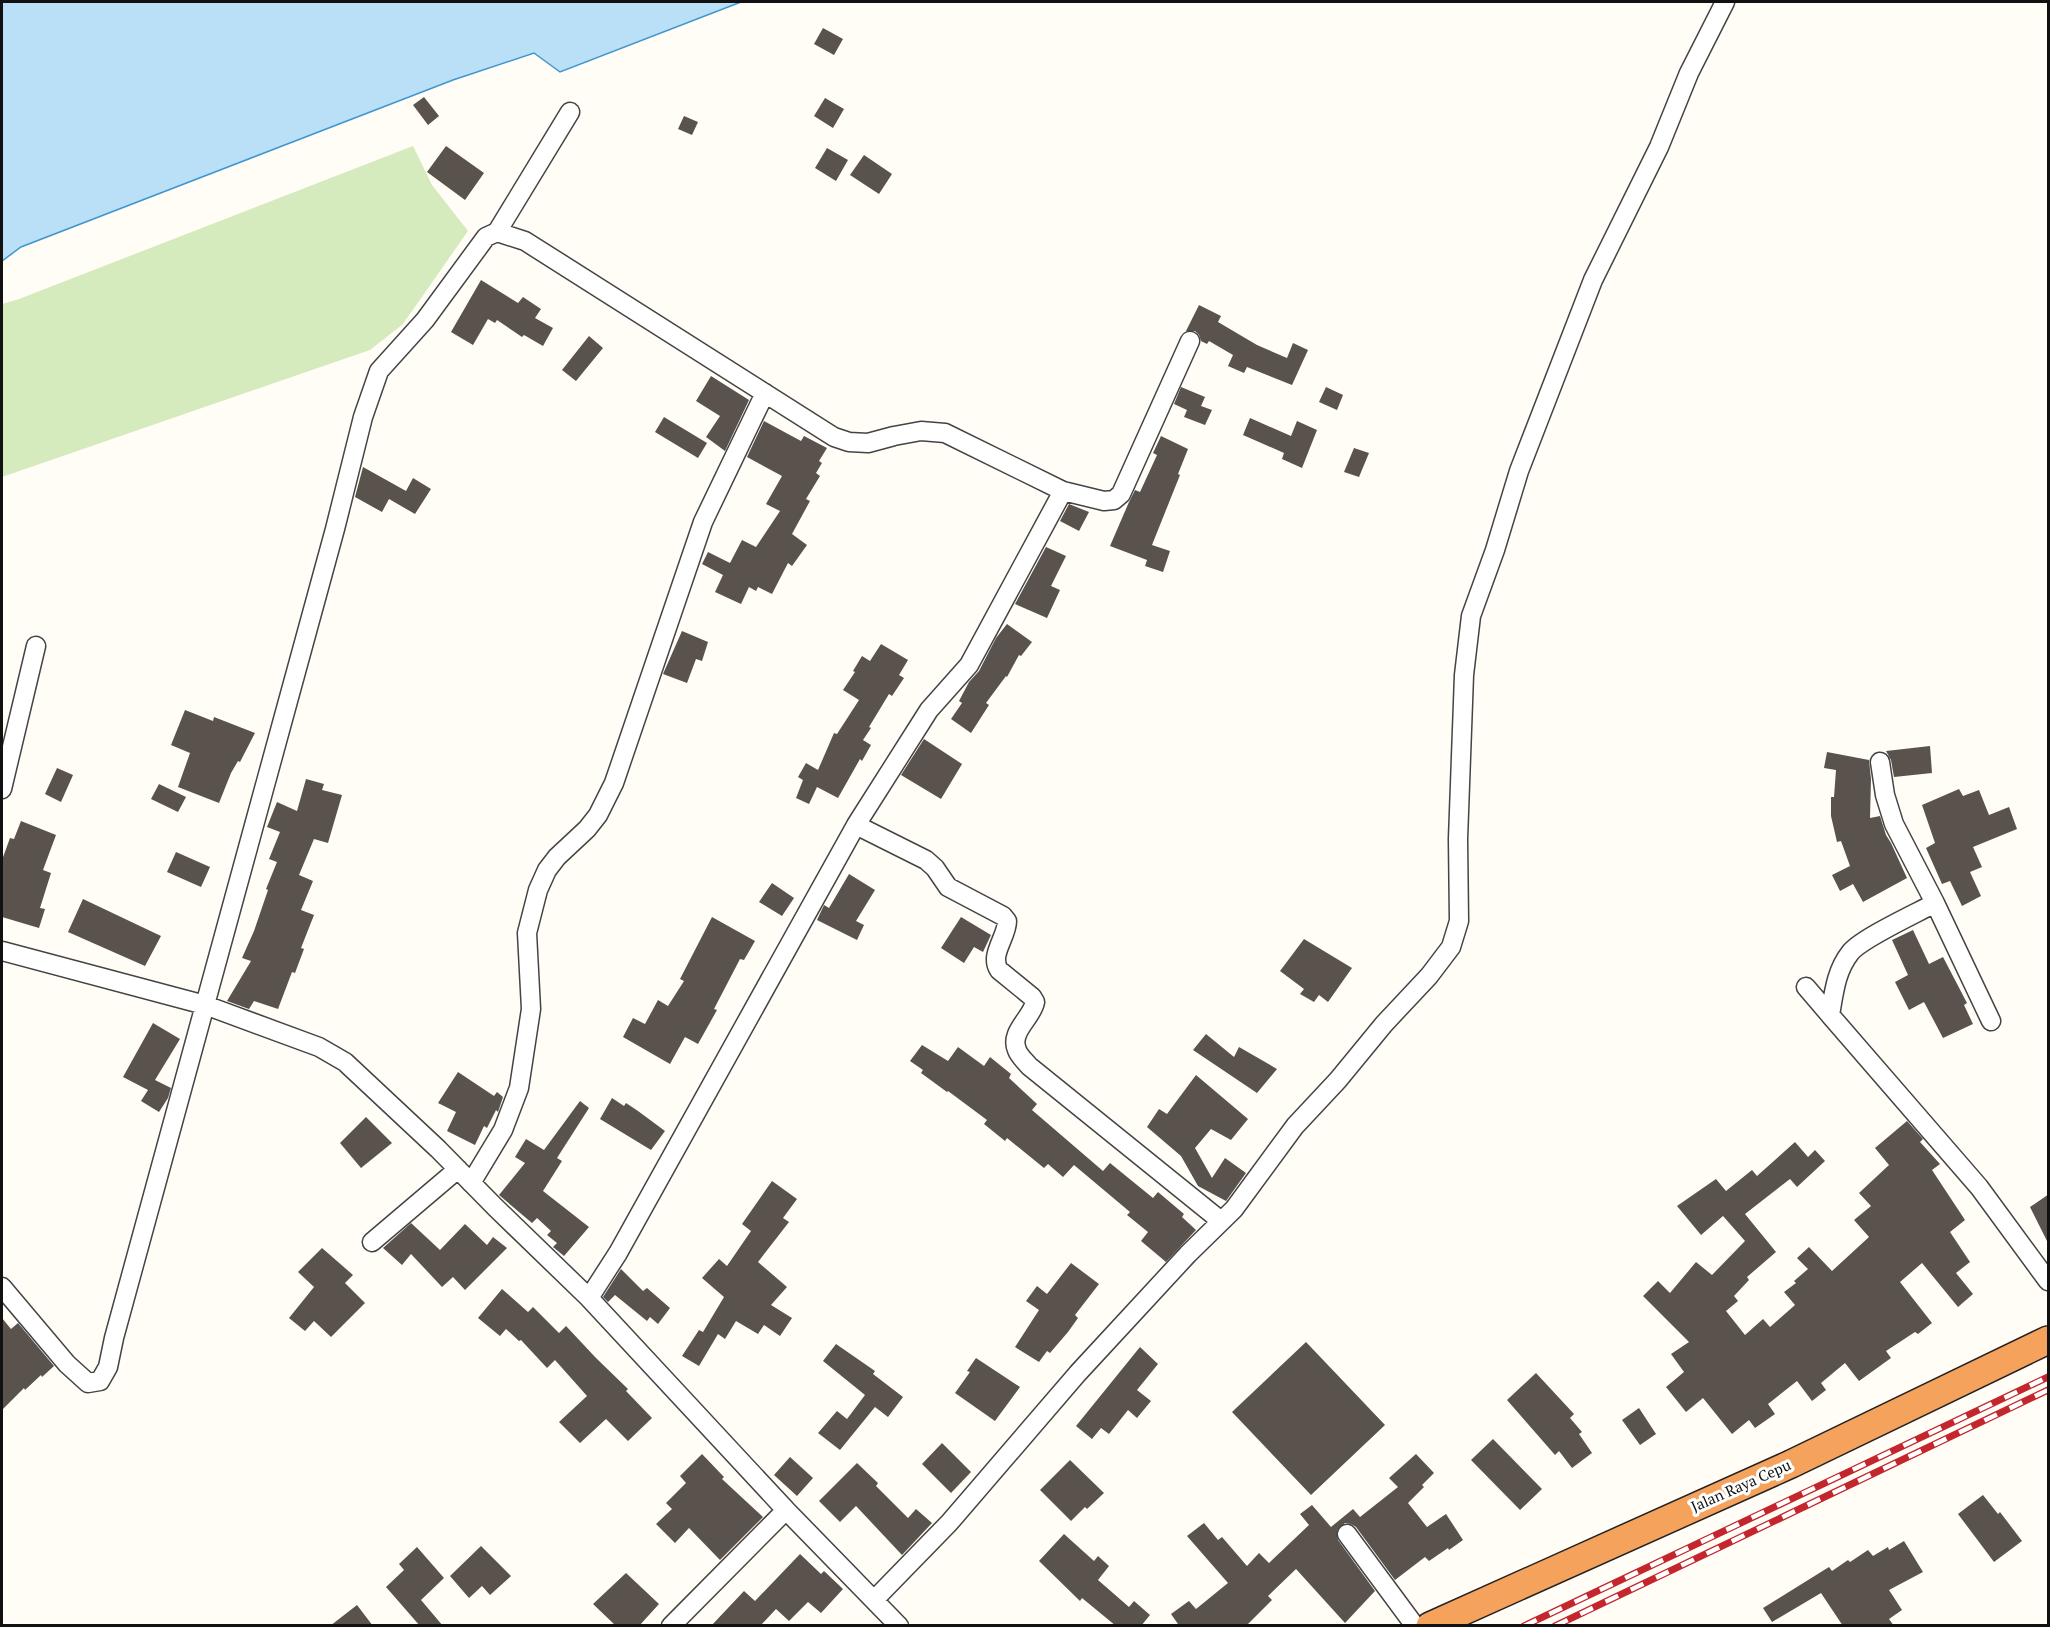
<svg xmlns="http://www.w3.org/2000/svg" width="2050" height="1627" viewBox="0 0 2050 1627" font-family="'PT Serif',serif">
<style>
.green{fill:#d5ebbd}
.water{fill:#b9e0f7;stroke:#3f96cf;stroke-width:1.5}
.building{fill:#5a524d}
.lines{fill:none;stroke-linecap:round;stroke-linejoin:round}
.minor-casing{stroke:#444;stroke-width:21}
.highway-casing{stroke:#222;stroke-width:30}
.minor{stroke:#fff;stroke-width:18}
.highway{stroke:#f5a25d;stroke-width:27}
.rail-casing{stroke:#c4262e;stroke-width:7}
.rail{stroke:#fff;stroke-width:4.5;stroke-dasharray:14;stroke-linecap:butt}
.labels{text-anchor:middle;stroke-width:6;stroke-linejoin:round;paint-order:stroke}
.street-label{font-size:15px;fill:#111;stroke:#fff}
</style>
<rect width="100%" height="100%" fill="#fffdf5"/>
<path class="green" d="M413,146L432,185L468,231L403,324L370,350L2,477V304L19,299Z"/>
<path class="water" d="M2,2H741L560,72L534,53L453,80L21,247L2,261Z"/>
<path class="building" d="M823,28L843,39L834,55L814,44Z
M424,97L439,116L428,125L413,105Z
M825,98L844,109L833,128L814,116Z
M684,116L698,122L692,135L678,129Z
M446,146L484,173L465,200L427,172Z
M827,148L848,160L836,181L815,168Z
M864,155L892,174L879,194L850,175Z
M481,280L518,303L523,297L541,309L535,318L553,328L543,346L524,335L522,337L497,320L495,323L488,319L473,345L451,332Z
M1199,305L1221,316L1218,322L1257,345L1287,358L1293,343L1308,350L1292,385L1247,367L1244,373L1228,366L1233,355L1209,341L1207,344L1201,341L1199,335L1195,331H1186Z
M589,336L603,348L576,381L562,370Z
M711,376L749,400L725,451L706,437L720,416L696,401Z
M1181,387L1205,397L1201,406L1212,410L1205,425L1184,417L1187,410L1174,404Z
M1326,387L1343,395L1337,410L1319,402Z
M664,417L707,443L698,458L655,432Z
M1250,418L1291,436L1297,421L1317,430L1302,468L1282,459L1284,453L1243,435Z
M764,421L801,441L804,436L827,448L819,461L822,463L816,473L820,476L806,499L810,501L792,534L807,545L792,566L788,563L772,594L758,587L756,591L749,587L741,604L715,592L723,575L702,564L708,552L730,563L742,540L756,547L780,511L766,504L782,476L747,457Z
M1161,436L1188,449L1178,474L1180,475L1152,545L1170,551L1163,572L1145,566L1147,560L1110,546L1129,502L1135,490L1140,492L1157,455L1153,453Z
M1354,448L1369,453L1359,477L1344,472Z
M363,467L406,491L413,478L431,489L415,514L389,499L382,512L355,497Z
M1069,504L1089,512L1079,531L1060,521Z
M1046,547L1066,556L1051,586L1060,590L1047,618L1015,604Z
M1007,624L1032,642L1021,656L1019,655L1007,677L1006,676L986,703L989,705L971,733L951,719L962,703L959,701L969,682L979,671L996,638Z
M682,631L708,642L702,661L696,659L687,683L663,674Z
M881,644L908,660L899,675L904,678L892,696L889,694L869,727L871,728L863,740L871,745L862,761L860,759L838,798L817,787L809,804L796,798L803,780L798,777L806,763L818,770L834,733L837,734L859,700L843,690L855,672L853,671L862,656L870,661Z
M185,710L213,721L214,717L255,733L240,762L238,761L231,773L219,803L178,787L190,753L171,745Z
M924,739L962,764L941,799L901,775Z
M1930,746L1932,773L1894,777L1891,760L1886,751Z
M1827,752L1869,760L1871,779L1870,818L1880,816L1886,835L1891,843L1907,878L1863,902L1853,884L1840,891L1832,875L1850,866L1841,841L1837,842L1831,816V797H1834L1836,770L1824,768Z
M57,768L73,775L61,802L45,794Z
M306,779L324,784L322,790L342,795L328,843L314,839L299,875L313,881L301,910L314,915L301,948L304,949L295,973L292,972L278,1009L254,1001L249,1009L227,1001L251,961L242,958L254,931L268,890L266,889L277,862L269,859L280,832L267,827L277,802L297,811Z
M159,784L186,797L178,812L151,799Z
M1959,789L1963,796L1979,790L1989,815L2009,807L2017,829L1973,847L1982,867L1970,872L1981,896L1962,906L1950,881L1942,884L1926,848L1935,843L1922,805Z
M21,821L56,835L43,870L51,873L40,908L45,909L39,928L2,917V860L10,838L14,839Z
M176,852L210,867L201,887L167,872Z
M849,874L875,890L856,921L864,925L857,940L817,920L824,905L829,908Z
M772,883L794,898L782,916L759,902Z
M83,899L161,936L145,966L68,932Z
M712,917L755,941L744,960L740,959L714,1009L717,1010L698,1044L685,1037L670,1064L623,1037L633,1018L645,1024L658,1000L668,1006L684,981L680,979Z
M961,917L991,935L983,952L974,947L964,963L941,948Z
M1913,930L1929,964L1943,957L1967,1003L1964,1005L1973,1024L1943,1038L1924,1002L1909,1010L1895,982L1908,975L1892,940Z
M1304,939L1352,968L1328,1002L1319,995L1314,1002L1300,994L1304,989L1280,971Z
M153,1023L180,1039L155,1080L171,1088L168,1098L159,1112L141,1101L148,1090L123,1077Z
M1206,1034L1234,1057L1239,1047L1277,1069L1257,1093L1193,1050Z
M922,1045L948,1061L958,1047L984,1066L990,1057L1011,1074L1009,1078L1037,1104L1032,1110L1103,1171L1110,1163L1153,1198L1158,1192L1184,1214L1182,1217L1196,1230L1166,1262L1141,1241L1148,1232L1127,1215L1130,1212L1074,1165L1063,1177L1048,1164L1044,1168L1007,1138L1005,1141L984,1124L987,1120L948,1091L947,1092L921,1073L923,1070L910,1061Z
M458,1072L494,1096L497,1092L503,1097L498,1112L496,1110L487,1128L484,1126L475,1145L447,1131L456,1112L438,1103Z
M1196,1075L1248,1119L1231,1140L1211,1129L1195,1148L1212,1178L1225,1158L1246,1173L1226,1201L1198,1186L1181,1156L1147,1127L1159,1109L1167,1114Z
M612,1098L624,1106L626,1103L638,1111L665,1131L651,1150L600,1119Z
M580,1101L589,1108L557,1158L562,1161L543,1191L589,1227L564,1256L553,1247L557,1243L547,1235L551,1231L537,1218L532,1223L499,1195L525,1163L515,1157L526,1139L544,1150Z
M366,1117L392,1143L361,1168L340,1143Z
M1907,1121L1923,1139L1920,1142L1940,1164L1932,1170L1965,1220L1950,1232L1970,1262L1956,1273L1973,1294L1958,1307L1922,1263L1900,1282L1932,1323L1918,1334L1915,1332L1886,1351L1891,1358L1859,1381L1845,1363L1821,1383L1826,1390L1812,1401L1797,1381L1768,1404L1775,1414L1755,1428L1749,1420L1732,1434L1703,1398L1686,1412L1666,1387L1684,1372L1671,1354L1689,1342L1643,1296L1658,1281L1670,1293L1696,1262L1712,1275L1745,1241L1723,1216L1701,1235L1677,1206L1716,1179L1726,1191L1752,1170L1757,1176L1795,1142L1808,1157L1815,1150L1825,1161L1797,1187L1790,1179L1745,1214L1776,1252L1747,1277L1749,1280L1734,1296L1738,1301L1726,1311L1745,1335L1763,1319L1770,1327L1795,1305L1784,1292L1796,1283L1794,1281L1808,1269L1797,1258L1809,1247L1832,1271L1869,1237L1854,1220L1871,1206L1859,1193L1889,1165L1875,1148Z
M772,1181L797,1199L783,1218L789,1222L758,1262L787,1287L771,1305L792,1318L780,1336L764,1325L758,1334L736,1321L725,1339L718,1334L699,1366L682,1356L699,1330L703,1332L724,1297L702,1278L719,1259L727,1266L751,1231L742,1224Z
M2049,1194V1245L2030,1207Z
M411,1223L440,1250L465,1224L487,1245L493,1237L507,1248L465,1290L453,1277L442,1287L411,1254L402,1265L383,1248Z
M322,1248L353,1275L345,1283L365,1303L331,1337L314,1321L305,1331L289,1318L314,1287L298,1272Z
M1071,1263L1099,1284L1075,1315L1078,1318L1068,1332L1050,1353L1047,1351L1039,1362L1015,1347L1039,1310L1026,1301L1037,1286L1047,1294Z
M621,1269L643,1291L647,1288L670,1308L658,1324L650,1317L647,1321L615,1295L608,1302L603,1297Z
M502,1289L528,1312L533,1307L559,1333L566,1326L596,1358L628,1389L626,1391L652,1418L628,1441L606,1419L580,1443L559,1422L587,1396L555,1360L547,1368L521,1340L519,1341L506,1329L500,1336L478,1318Z
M2,1318L11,1329L18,1323L54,1366L42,1377L41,1375L25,1390L24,1388L2,1410Z
M1306,1342L1385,1425L1311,1495L1232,1412Z
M836,1344L875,1371L873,1374L903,1397L888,1417L875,1407L840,1450L818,1433L837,1411L847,1419L865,1395L823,1361Z
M1140,1347L1158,1364L1137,1390L1151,1401L1137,1418L1128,1410L1109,1434L1101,1428L1092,1439L1076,1426Z
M976,1358L1020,1387L995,1421L955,1393L970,1372L967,1371Z
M1536,1373L1574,1414L1570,1418L1582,1432L1579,1434L1592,1453L1572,1468L1559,1451L1555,1455L1507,1400Z
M1639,1408L1656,1434L1640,1445L1622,1420Z
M1493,1439L1542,1489L1520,1510L1471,1460Z
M942,1443L971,1472L951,1493L922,1464Z
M702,1454L724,1477L722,1479L763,1517L720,1560L689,1528L675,1543L656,1524L672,1509L666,1503L686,1483L680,1476Z
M1416,1454L1434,1473L1422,1485L1424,1487L1408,1503L1427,1527L1446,1514L1463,1540L1449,1550L1448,1548L1429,1561L1425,1557L1395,1580L1356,1527L1351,1524L1345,1523L1337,1530L1338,1540L1375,1591L1345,1623L1296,1569L1268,1596L1272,1600L1246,1626H1176L1178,1624L1171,1614L1189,1601L1196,1609L1228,1583L1187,1536L1204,1523L1218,1540L1222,1537L1247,1566L1259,1553L1269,1563L1309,1525L1300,1514L1312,1505L1331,1527L1353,1509L1360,1517L1398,1487L1389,1478Z
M790,1457L813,1478L797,1496L774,1475Z
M1070,1460L1104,1493L1087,1509L1085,1507L1071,1521L1040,1490Z
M857,1463L878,1483L876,1486L908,1518L916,1509L932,1523L902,1555L856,1506L840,1522L819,1501Z
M1983,1495L1998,1514L2000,1512L2022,1541L1994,1562L1958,1514Z
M1064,1534L1094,1561L1098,1556L1109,1566L1098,1580L1129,1607L1134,1601L1150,1615L1141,1626H1116L1082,1598L1080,1601L1039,1561Z
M1904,1541L1923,1572L1889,1590L1902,1610L1889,1619L1894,1626H1843L1821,1593L1772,1622L1763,1608L1829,1567L1832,1571L1848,1560L1850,1562L1868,1550L1873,1556L1888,1547L1889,1550Z
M481,1546L511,1576L490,1595L482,1586L469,1598L450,1576Z
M417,1547L444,1578L421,1600L443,1626H420L386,1587L404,1570L399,1564Z
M800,1554L821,1574L824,1571L843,1589L821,1613L808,1602L789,1621L776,1609L760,1626H711L744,1591L755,1601Z
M626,1573L659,1604L639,1626H616L593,1604Z
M357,1605L373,1626H330Z"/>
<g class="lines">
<g class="minor-casing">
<path id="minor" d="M497,232L570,112
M1880,762L1885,795L1894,824L1935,903L1991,1021
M2,789L36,646
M856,825L926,860L935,868L948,887L1003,916L1007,921C1007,937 989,955 999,970L1032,997L1035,1002C1032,1018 1009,1032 1017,1050C1019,1056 1025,1061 1029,1066L1221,1221
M1935,903C1917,913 1860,939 1850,953C1836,971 1834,992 1830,1015L1979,1187L2048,1281
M2,951L205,1005L319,1047L345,1062L438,1149L495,1207L589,1298L786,1510L899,1626
M1806,987L1830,1015
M471,1183L503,1130L519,1088L531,1009L527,933L538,890L547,870L557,857L587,829L598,815L614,783L703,522L765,393
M372,1242L458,1169
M2,1287L67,1364L88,1383L100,1381L108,1367L114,1338L335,529L363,417L379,371L425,320L486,237L497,232L525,241L834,437L849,442L868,443L894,436L921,431L945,433L1063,491L1104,501L1114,500L1121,494L1190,341
M589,1298L618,1253L856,825L929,710L969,665L1063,491
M1347,1534L1415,1626
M874,1600L949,1523L1078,1373L1188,1254L1234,1209L1295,1126L1338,1080L1384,1024L1429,976L1451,947L1459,921L1458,839L1464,675L1471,616L1495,550L1519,471L1593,280L1659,147L1689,73L1725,2
M671,1626L786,1510"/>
</g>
<g class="highway-casing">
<path id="highway" d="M1430,1626L1791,1464L2048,1340"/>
</g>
<use href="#minor" class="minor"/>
<use href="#highway" class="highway"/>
<g class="rail-casing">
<path id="rail" d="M1524,1626L2048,1377
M1555,1626L2048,1390"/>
</g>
<use href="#rail" class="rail"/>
</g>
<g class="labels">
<g class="street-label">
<text transform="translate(1741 1486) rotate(-24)" y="5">Jalan Raya Cepu</text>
</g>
</g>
<rect width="2050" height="1627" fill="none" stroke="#111111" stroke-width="6"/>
</svg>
